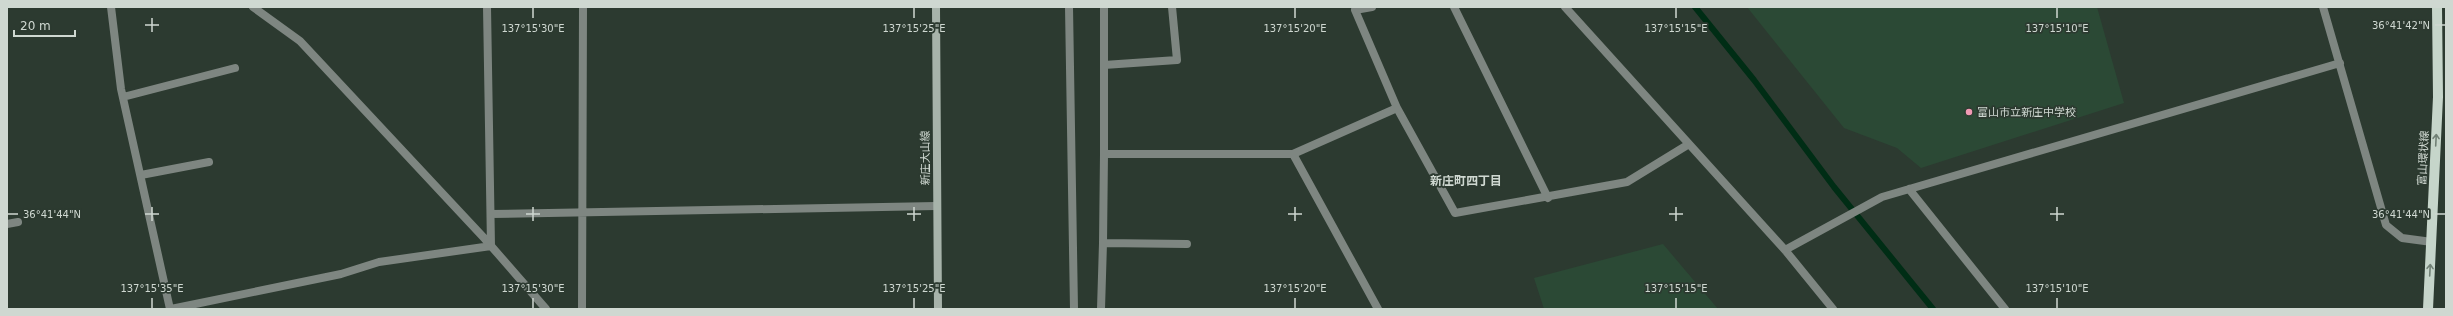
<svg xmlns="http://www.w3.org/2000/svg" width="2453" height="316" viewBox="0 0 2453 316" font-family="'DejaVu Sans','Noto Sans JP',sans-serif">
<style>
.green{fill:#2b4935}
.lines{fill:none;stroke-linecap:round;stroke-linejoin:round}
.stream{stroke:#002d15;stroke-width:6}
.street{stroke:#7e8681;stroke-width:8}
.secondary{stroke:#a7b3aa;stroke-width:8}
.primary{stroke:#c6d5ca;stroke-width:10}
.oneway{stroke:#718075}
.ticks{fill:none;stroke:#cfd8d1;stroke-width:1.5}
.poi-dot{fill:#f19ab4;stroke:#2c3a30;stroke-width:1.5}
.labels{text-anchor:middle;stroke-width:3.5;stroke-linejoin:round;paint-order:stroke}
.poi-label{font-size:11px;fill:#cfd8d1;stroke:#2c3a30;text-anchor:start}
.street-label{font-size:11px;fill:#cfd8d1;stroke:#2c3a30}
.neighbourhood-label{font-size:12px;font-weight:bold;fill:#cfd8d1;stroke:#2c3a30}
.ticks-label{font-size:10px;text-anchor:middle;fill:#cfd8d1;stroke:#2c3a30;stroke-width:3.5;stroke-linejoin:round;paint-order:stroke}
</style>
<rect width="100%" height="100%" fill="#2c3a30"/>
<path class="green" d="M1747,7H2097L2124,103L1921,168L1897,148L1844,128Z
M1663,244L1718,309H1544L1534,278Z"/>
<g class="lines">
<path class="stream" d="M1695,7L1754,80L1834,187L1933,309"/>
<path class="street" d="M111,7L121,89L170,309
M253,7L300,41L485,239L546,309
M1069,7L1074,309
M1104,7V65
M1372,7L1355,10L1397,108
M1454,7L1548,198
M1565,7L1785,250L1833,309
M2323,7L2386,225L2402,238L2432,242
M123,97L235,68
M1104,154V65L1177,60L1172,7
M1293,154L1397,108L1455,213L1627,182L1689,144
M141,175L209,162
M1909,189L2005,309
M491,214L936,206
M7,224L18,222
M1103,243L1104,154H1293L1378,309
M1785,250L1882,197L2340,63
M171,309L341,274L379,262L491,246L487,7
M582,309L583,7
M1101,309L1103,243L1187,244"/>
<path class="secondary" d="M936,7L938,309"/>
<path class="primary" d="M2428,309L2438,97L2437,7"/>
</g>
<defs><path id="oneway-shaft" d="M-6 0H5M1.5-3L5.5 0L1.5 3" fill="none" stroke-width="1.6" stroke-linecap="round" stroke-linejoin="round"/></defs>
<g class="oneway">
<use href="#oneway-shaft" transform="translate(2436 140) rotate(-87)"/>
<use href="#oneway-shaft" transform="translate(2430 270) rotate(-87)"/>
</g>
<path class="ticks" d="M533,8V18M914,8V18M1295,8V18M1676,8V18M2057,8V18M152,18V32M145,25H159M2435,25H2445M152,207V221M533,207V221M914,207V221M1295,207V221M1676,207V221M2057,207V221M8,214H18M145,214H159M526,214H540M907,214H921M1288,214H1302M1669,214H1683M2050,214H2064M2435,214H2445M152,298V308M533,298V308M914,298V308M1295,298V308M1676,298V308M2057,298V308"/>
<circle class="poi-dot" cx="1969" cy="112" r="4"/>
<g class="labels">
<g class="poi-label">
<text x="1977" y="116">富山市立新庄中学校</text>
</g>
<g class="street-label">
<text transform="translate(925 158) rotate(-90)" y="4">新庄大山線</text>
<text transform="translate(2423 158) rotate(-87)" y="4">富山環状線</text>
</g>
<g class="neighbourhood-label">
<text x="1466" y="185">新庄町四丁目</text>
</g>
</g>
<g class="ticks-label">
<text x="2401" y="29">36°41'42"N</text>
<text x="533" y="32">137°15'30"E</text>
<text x="914" y="32">137°15'25"E</text>
<text x="1295" y="32">137°15'20"E</text>
<text x="1676" y="32">137°15'15"E</text>
<text x="2057" y="32">137°15'10"E</text>
<text x="2401" y="218">36°41'44"N</text>
<text x="52" y="218">36°41'44"N</text>
<text x="152" y="292">137°15'35"E</text>
<text x="533" y="292">137°15'30"E</text>
<text x="914" y="292">137°15'25"E</text>
<text x="1295" y="292">137°15'20"E</text>
<text x="1676" y="292">137°15'15"E</text>
<text x="2057" y="292">137°15'10"E</text>
</g>
<rect width="2453" height="316" fill="none" stroke="#cfd8d1" stroke-width="16"/>
<path d="M14 30v6h61v-6" fill="none" stroke="#cfd8d1" stroke-width="2"/>
<text x="20" y="30" font-size="12" fill="#cfd8d1" stroke="#2c3a30" stroke-width="3" paint-order="stroke">20 m</text>
</svg>
